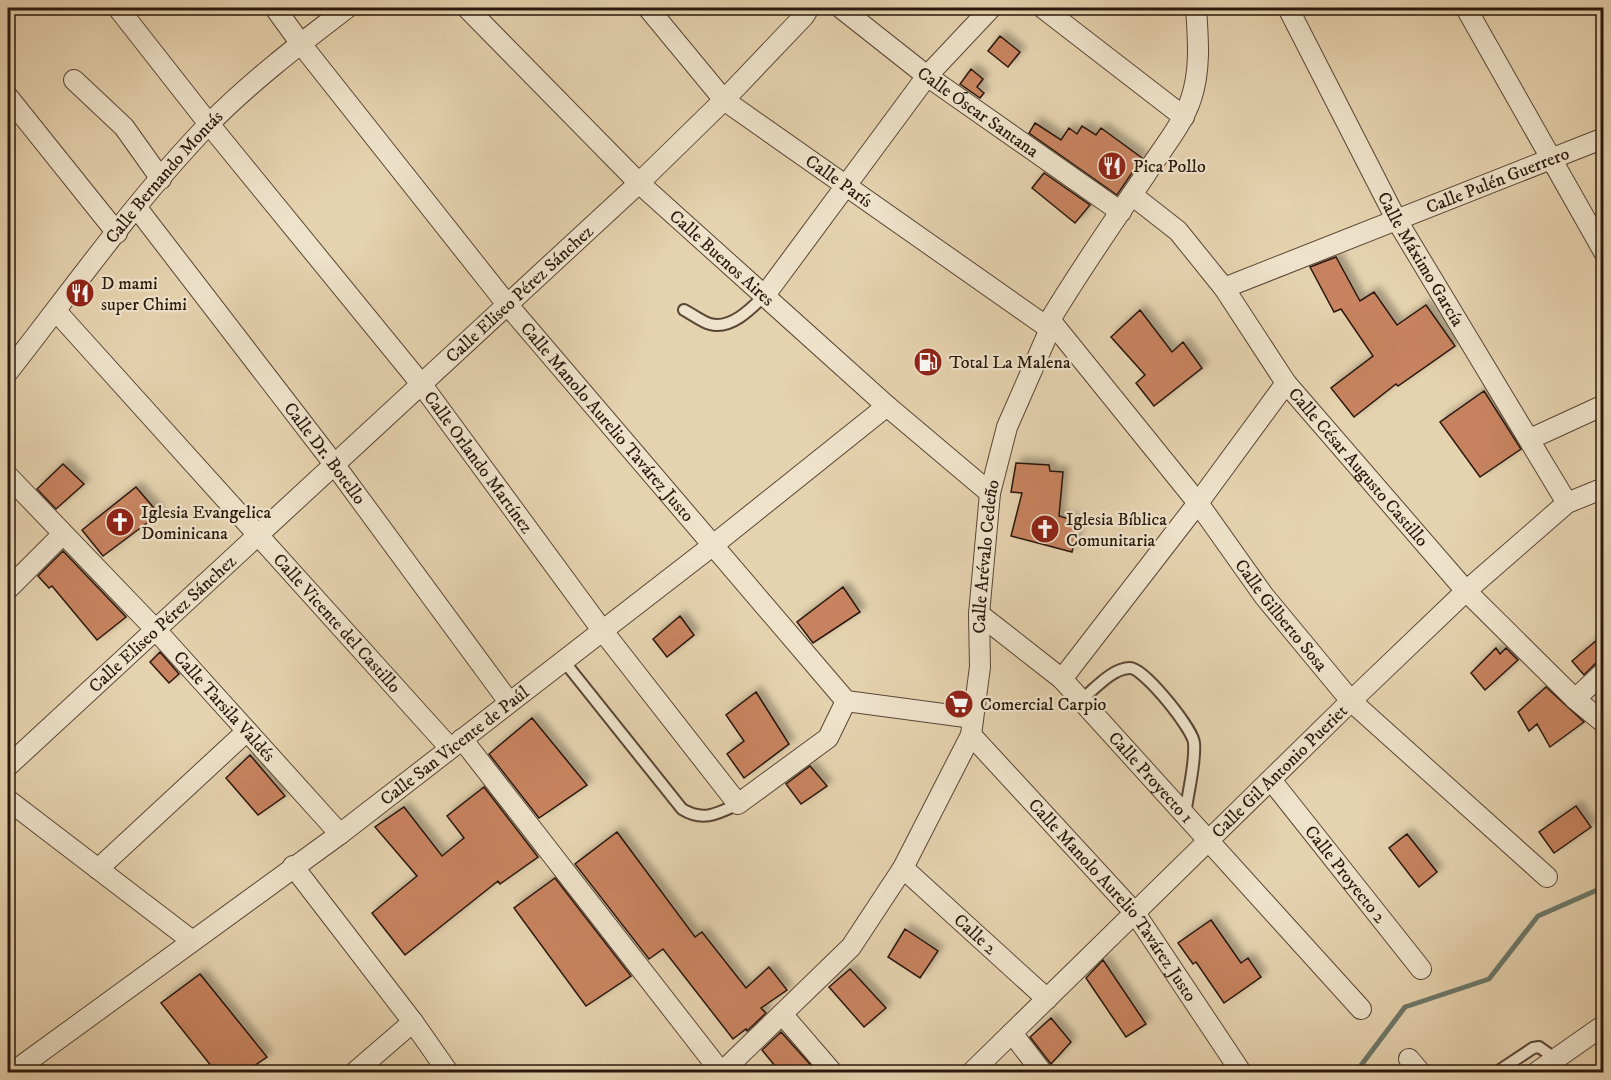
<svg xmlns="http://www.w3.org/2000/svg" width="1611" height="1080" viewBox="0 0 1611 1080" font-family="'IM FELL DW Pica',serif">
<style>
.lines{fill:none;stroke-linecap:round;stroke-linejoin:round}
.stream{stroke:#6b7869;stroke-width:5}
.building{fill:#c7835f;stroke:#2a180d;stroke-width:1.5;filter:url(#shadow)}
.lane-casing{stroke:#594635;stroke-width:14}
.street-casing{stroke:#594635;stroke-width:22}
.lane{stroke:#eee2ca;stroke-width:10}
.street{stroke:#eee2ca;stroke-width:20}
.labels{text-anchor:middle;stroke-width:4.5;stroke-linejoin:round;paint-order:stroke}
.street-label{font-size:18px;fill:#2a180d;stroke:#eee2ca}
.poi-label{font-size:18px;fill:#2a180d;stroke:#eee2ca;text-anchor:start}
</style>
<defs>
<filter id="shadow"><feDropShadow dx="5.5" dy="-5.5" stdDeviation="3" flood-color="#0004"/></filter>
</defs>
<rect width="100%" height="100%" fill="#e5d2ae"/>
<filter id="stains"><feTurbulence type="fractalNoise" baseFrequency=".00333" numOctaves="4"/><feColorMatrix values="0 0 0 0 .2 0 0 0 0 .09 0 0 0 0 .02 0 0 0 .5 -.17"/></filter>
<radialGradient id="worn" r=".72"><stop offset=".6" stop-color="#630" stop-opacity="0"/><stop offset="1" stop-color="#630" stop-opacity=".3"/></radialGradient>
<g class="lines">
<path class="stream" d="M1356,1072L1405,1007L1489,979L1538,916L1604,887"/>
</g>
<path class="building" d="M1000,36L1020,52L1008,67L988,51Z
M971,69L983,79L977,87L984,93L980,98L960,84Z
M1035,123L1061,140L1069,128L1077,134L1082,126L1096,135L1101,128L1142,158L1117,195L1029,133Z
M1044,173L1090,205L1075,223L1032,188Z
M1336,257L1360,301L1374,292L1397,325L1426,305L1455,346L1398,386L1396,384L1354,417L1331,388L1373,356L1341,309L1334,312L1310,267Z
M1140,310L1172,352L1183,342L1202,368L1154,406L1136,383L1145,375L1111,337Z
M1484,391L1521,449L1480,477L1440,422Z
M1016,463L1049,465L1050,471L1063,472L1059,516L1079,522L1072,552L1011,536L1022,493L1011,492Z
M63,464L84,484L56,509L37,489Z
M136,487L159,514L103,556L82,530Z
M63,551L126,617L97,640L52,586L49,588L38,576Z
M843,587L860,612L813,643L797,622Z
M680,616L694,635L667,657L653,639Z
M1604,634V660L1596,663L1584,675L1572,661Z
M1496,648L1500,654L1506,648L1518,660L1485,690L1471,673Z
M160,652L179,674L169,683L150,662Z
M1546,687L1584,722L1550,747L1537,724L1529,731L1518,712Z
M756,692L789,744L744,778L727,754L744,741L726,715Z
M532,718L587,785L539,818L489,754Z
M250,755L285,796L258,815L226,778Z
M810,766L827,786L801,804L786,784Z
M484,787L538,857L500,884L498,881L405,955L372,913L417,876L375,827L404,807L442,856L464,838L447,816Z
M1576,806L1591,827L1554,853L1539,832Z
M617,832L695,937L702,932L746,988L769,967L787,990L761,1008L766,1013L747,1031L746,1029L733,1039L663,949L649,959L575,864Z
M1407,834L1437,872L1419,887L1389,848Z
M555,878L631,976L586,1006L514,908Z
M1211,920L1241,963L1248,958L1261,977L1224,1003L1196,962L1193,964L1178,943Z
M905,929L938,951L920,978L888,957Z
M1103,960L1146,1024L1126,1037L1086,978Z
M850,969L886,1008L864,1027L829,987Z
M200,974L267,1057L245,1072H216L161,1003Z
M1051,1018L1071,1042L1051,1064L1030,1037Z
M781,1032L817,1072H780L762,1050Z"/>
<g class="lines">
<g class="lane-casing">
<path id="lane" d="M684,310C692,314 702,322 710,324C731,330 752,308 765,295
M563,660L682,809C703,822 717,814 738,804
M1081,700C1094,690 1112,668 1130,668C1144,668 1193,729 1194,743C1196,764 1187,795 1185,816
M1497,1072L1533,1048L1539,1047L1556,1059"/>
</g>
<g class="street-casing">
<g id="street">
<path id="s1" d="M118,8L209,124L422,385L602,630L738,804L828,738L846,701"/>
<path id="s2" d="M275,8L301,44L506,303L846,701L973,718"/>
<path id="s3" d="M467,8L639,183L887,406L990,493"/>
<path id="s4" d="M648,8L724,100L1050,329"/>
<path id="s5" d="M841,8L927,76L1121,212"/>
<path d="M1043,8L1184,117"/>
<path id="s6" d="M1288,8L1396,219L1567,503"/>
<path d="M1466,8L1604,252"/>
<path d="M74,80L124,127L161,179"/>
<path d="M8,97L117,233"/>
<path id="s7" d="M1132,195L1178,231L1224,288L1286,383L1466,591L1575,699L1604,723"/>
<path id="s8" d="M137,208L334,464L509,702"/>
<path id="s9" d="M1224,288L1604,138"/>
<path d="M765,295L927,76L991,8"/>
<path id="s10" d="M56,311L450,748"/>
<path id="s11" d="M1050,320L1198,503L1264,596L1351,701L1547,877"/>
<path id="s12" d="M8,372C73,289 135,201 208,125C250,82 300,44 347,8"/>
<path d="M1530,439L1604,405"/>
<path id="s13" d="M8,476L155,629L340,834"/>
<path d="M8,589L63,534"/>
<path id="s14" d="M979,614L1062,679L1361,1009"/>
<path d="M1062,679L1198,503L1286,383"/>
<path d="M1575,699L1604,672"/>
<path id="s15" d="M971,735L1135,913L1241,1072"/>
<path d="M462,739L721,1072"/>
<path id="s16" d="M8,766L639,183L724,100L804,16L809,8"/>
<path id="s17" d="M1271,780L1421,969"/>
<path d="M8,800L191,940"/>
<path d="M293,866L413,1022L448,1072"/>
<path id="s18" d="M903,868L1047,999"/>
<path d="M98,869L247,731"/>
<path d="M782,1014L832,1072"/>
<path d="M1012,1033L1042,1072"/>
<path d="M1409,1059L1420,1072"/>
<path id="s19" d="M13,1072L340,834L712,546L887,406"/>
<path d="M355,1072L413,1022"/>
<path id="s20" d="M722,1072L851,947L903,868L971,735L980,667L979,614L990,493L1007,427L1050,329V320C1080,270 1113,222 1146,174C1161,150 1182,126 1191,99C1201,69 1198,38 1196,8"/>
<path id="s21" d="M972,1072L1351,701L1466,591L1567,503L1604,488"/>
<path d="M1537,1072L1604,1025"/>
</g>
</g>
<use href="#lane" class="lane"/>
<use href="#street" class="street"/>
</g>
<defs>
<g id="restaurant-disc" transform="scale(1.5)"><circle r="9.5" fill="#8f2418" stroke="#eee2ca"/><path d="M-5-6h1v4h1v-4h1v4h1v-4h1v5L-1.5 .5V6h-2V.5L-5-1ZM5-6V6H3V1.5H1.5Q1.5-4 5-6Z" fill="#fff"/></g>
<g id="fuel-disc" transform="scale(1.5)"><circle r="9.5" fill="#8f2418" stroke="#eee2ca"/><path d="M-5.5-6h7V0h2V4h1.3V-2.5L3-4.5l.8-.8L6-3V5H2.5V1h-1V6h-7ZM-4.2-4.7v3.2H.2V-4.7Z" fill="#fff"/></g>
<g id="church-disc" transform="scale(1.5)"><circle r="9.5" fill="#8f2418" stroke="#eee2ca"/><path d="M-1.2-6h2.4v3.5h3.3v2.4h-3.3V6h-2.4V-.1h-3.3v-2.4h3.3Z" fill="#fff"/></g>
<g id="supermarket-disc" transform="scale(1.5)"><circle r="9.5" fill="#8f2418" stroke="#eee2ca"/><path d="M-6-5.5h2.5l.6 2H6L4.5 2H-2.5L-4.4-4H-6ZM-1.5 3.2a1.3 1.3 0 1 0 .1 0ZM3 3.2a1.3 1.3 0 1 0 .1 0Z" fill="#fff"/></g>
</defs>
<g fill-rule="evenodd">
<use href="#restaurant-disc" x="1112" y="166"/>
<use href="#restaurant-disc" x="80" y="293"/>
<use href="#fuel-disc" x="928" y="362"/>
<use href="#church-disc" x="120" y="522"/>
<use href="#church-disc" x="1045" y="529"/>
<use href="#supermarket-disc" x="959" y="704"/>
</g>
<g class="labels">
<g class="street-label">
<text dy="6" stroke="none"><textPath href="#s5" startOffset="172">Calle Óscar Santana</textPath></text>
<text dy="6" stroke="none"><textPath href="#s12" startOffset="250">Calle Bernando Montás</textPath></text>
<text dy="6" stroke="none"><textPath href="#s9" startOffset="294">Calle Pulén Guerrero</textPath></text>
<text dy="6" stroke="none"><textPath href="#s4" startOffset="260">Calle París</textPath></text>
<text dy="6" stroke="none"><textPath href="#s3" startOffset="357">Calle Buenos Aires</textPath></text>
<text dy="6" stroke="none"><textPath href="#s6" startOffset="284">Calle Máximo García</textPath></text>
<text dy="6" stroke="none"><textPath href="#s16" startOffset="696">Calle Eliseo Pérez Sánchez</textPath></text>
<text dy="6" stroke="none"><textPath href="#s2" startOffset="531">Calle Manolo Aurelio Tavárez Justo</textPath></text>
<text dy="6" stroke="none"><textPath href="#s8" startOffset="309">Calle Dr. Botello</textPath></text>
<text dy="6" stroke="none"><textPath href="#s1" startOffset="580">Calle Orlando Martínez</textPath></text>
<text dy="6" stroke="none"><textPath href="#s7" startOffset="356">Calle César Augusto Castillo</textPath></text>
<text dy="6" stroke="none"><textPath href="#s20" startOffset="603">Calle Arévalo Cedeño</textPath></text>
<text dy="6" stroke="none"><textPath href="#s11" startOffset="375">Calle Gilberto Sosa</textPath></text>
<text dy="6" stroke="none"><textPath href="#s16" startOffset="210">Calle Eliseo Pérez Sánchez</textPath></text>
<text dy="6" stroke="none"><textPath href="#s10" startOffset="420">Calle Vicente del Castillo</textPath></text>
<text dy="6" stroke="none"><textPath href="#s13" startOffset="316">Calle Tarsila Valdés</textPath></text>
<text dy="6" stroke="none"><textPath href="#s19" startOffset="549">Calle San Vicente de Paúl</textPath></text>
<text dy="6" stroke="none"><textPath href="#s21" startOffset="430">Calle Gil Antonio Pueriet</textPath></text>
<text dy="6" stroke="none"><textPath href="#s14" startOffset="238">Calle Proyecto 1</textPath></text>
<text dy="6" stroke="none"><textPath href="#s17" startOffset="120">Calle Proyecto 2</textPath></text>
<text dy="6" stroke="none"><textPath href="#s15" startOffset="218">Calle Manolo Aurelio Tavárez Justo</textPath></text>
<text dy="6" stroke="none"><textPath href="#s18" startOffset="98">Calle 2</textPath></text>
</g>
<g class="poi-label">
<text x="1133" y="172">Pica Pollo</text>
<text x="101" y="289">D mami<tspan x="101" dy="21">super Chimi</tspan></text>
<text x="949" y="368">Total La Malena</text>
<text x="141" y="518">Iglesia Evangelica<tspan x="141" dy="21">Dominicana</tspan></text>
<text x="1066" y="525">Iglesia Bíblica<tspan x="1066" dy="21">Comunitaria</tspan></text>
<text x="980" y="710">Comercial Carpio</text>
</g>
</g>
<rect width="1611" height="1080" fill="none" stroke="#e5d2ae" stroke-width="30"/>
<rect x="9" y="9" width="1593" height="1062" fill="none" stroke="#2a180d" stroke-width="3"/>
<rect x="15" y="15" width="1581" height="1050" fill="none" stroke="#2a180d" stroke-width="1.5"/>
<rect width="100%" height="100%" filter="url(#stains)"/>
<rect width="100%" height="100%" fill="url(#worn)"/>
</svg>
